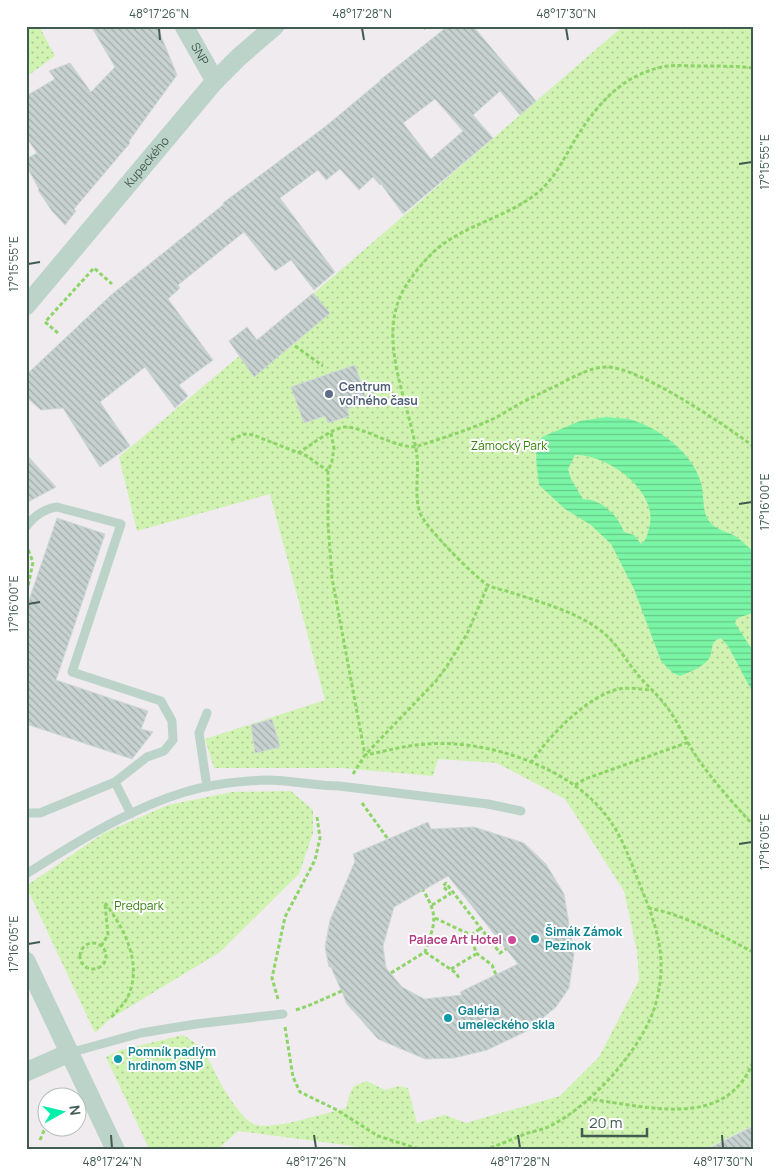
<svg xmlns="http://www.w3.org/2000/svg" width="779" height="1175" viewBox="0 0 779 1175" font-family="Manrope,sans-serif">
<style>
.green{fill:url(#green-dots)}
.water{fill:url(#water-rules);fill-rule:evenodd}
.building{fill:url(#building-back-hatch);stroke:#ced8d7;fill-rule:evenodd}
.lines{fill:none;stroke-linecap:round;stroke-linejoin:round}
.path{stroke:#8dd567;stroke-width:3;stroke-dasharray:4 2.5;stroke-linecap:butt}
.service{stroke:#bcd3ca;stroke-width:9}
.minor{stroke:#bcd3ca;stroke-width:19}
.ticks{fill:none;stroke:#425b51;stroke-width:2}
.service-dot{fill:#5c6f8a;stroke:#fff;stroke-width:2}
.culture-dot{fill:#0f9aa8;stroke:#fff;stroke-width:2}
.hotel-dot{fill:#d1479c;stroke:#fff;stroke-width:2}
.labels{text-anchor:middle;stroke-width:4;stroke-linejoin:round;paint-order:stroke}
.street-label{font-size:12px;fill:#425b51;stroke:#fff}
.service-label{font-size:12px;font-weight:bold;fill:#4e5e75;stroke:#fff;text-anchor:start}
.park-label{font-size:12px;fill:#36830c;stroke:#fff}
.culture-label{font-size:12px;font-weight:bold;fill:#0d838f;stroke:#fff;text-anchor:start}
.hotel-label{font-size:12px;font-weight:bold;fill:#b23c85;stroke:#fff;text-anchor:end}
.neatline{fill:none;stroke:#425b51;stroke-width:2}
.ticks-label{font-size:12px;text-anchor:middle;fill:#425b51}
</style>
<defs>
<pattern id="green-dots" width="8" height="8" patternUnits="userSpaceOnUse" patternTransform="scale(1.25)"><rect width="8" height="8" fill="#d1f3b2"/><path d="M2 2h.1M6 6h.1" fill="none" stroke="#abc893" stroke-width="1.8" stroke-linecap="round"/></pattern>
<pattern id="water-rules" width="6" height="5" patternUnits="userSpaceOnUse" patternTransform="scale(1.25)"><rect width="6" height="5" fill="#7af5a5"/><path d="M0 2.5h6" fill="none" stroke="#66c989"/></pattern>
<pattern id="building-back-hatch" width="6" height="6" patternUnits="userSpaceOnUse" patternTransform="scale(1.25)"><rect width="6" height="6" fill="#c7d1d0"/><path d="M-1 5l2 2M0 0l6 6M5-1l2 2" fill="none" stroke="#a3adab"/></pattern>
</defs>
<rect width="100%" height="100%" fill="#efebee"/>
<path class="green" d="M26,26H39L55,56L26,77Z
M623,26H753V1125L706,1149H375L238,1131L218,1149H149L106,1057L121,1050L183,1035C206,1049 208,1059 220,1082C226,1093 243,1121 256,1125C274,1130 326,1113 346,1108L350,1093L354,1086L367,1081L385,1090L399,1086L408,1088L417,1123L445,1115L466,1123L560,1096L599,1057L639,980L637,951L624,891L565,799L497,763L438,759L433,776L341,768H214L205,739L325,700L270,494L137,531L119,457L313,294Z
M291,791L313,810V833L299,874L220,952L110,1019L95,1033L26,886L104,833L168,805L232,792Z"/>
<path class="water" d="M606,417C614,418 622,418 629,419C659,427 696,455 702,487C704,498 702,511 709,521C716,531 729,531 738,538C743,542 748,547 753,551V613L737,618L735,623L753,651V693L728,646L721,638C708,641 715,652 708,660C701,668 690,672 680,676L673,673L661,661L634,589L611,544L591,525L565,509L539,485C538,471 532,449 542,437L580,421ZM575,455C608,454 660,492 649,528C647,536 647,539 641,544L634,535L624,532C620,520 607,505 594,501C591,499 587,500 583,499L571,479L568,469Z"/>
<path class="building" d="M91,26H157L177,75L129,141L130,143L74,209L76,211L65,225L52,211L38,190L39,189L26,165V159L37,153L26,137V96L55,79L49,71L70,63L91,92L115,67Z
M448,26H473L536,101L520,115L500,91L473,115L493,138L403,214L381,184L380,185L373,177L359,190L340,169L326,180L318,170L280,198L335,272L314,290L291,260L275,271L244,232L178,285L180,288L168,299L213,360L179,385L188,396L175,408L145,367L100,402L130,446L100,467L63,408L41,410L26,397V375L111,295L224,204L223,203L326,126L380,81V80ZM435,99L463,131L431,159L403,123Z
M313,293L330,313L254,377L229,341L247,327L257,340Z
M355,365L367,401L347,409L349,416L328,423L325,416L304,423L291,387Z
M26,454L56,487L26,503Z
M57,518L105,534L56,680L148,711L141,729L153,732L132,759L26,724V609Z
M272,719L280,747L255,753L251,725Z
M428,822L431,829L474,827L524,843L546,864L564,894L574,954L569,988L556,1007L527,1031L487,1050L454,1058L425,1059L378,1039L347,1004L331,967H329L325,947L330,920L355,861L353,854ZM448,876L518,964L460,992L462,995L424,999L402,987L386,968L383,946L394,907Z
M753,1126V1145L746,1149H708Z"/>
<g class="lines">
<path class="path" d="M423,26L427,30
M753,68C735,66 719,66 701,66C690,66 678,65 667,66C623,74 599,102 576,138C564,158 555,179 536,194C509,215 474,223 446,242C431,252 417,269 407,284C373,336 410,401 417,456C419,475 414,495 420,513C426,528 472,574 486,584C494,589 505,590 513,593C543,603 583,614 606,635C618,646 625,659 635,671C643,682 653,690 662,701C677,718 685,740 698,759C714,782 734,804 753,825
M58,333L45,322L94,268L112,284
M295,346L323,366
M331,433L334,448L332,461L328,471V524L332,578L365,755C386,751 407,745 428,744C486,739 569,767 605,814C622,835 630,860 640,885C650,910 661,937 661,965C661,982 658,1001 651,1017C634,1057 590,1106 550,1126C543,1130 533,1131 525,1134C512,1139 500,1145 486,1149
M231,440L244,434L253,435L307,456L328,471
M298,453C310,446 332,428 345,427C365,427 400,451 418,446C440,439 465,431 486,422C499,417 511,408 523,402C538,394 553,388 567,380C580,374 592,367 607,367C639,367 725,425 753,446
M26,544L33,562L26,596
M531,763C547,738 588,695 619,689C628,687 641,689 650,690
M353,774L365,755L436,681L447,666L467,634L488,585
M575,785L585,779L689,742
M362,803L388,839
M105,903C124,928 142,962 129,994C126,1003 116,1011 110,1019
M432,905L450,894L443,886L446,883L500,953L506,949
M648,908C686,915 720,935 753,952
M435,918L471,935L476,953L492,965L496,975
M471,935L481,928
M80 956a13 13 0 1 1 26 0a13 13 0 1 1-26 0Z
M101,946L108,935L105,904
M425,952L456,973L460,980
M451,969L476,954
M391,973L425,952C434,924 440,918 423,890
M278,999L272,978L285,917L315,860L320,838L317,817
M296,1010L310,1005L342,991
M285,1027L293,1077L300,1092L337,1110L378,1136L419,1149
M56,1098L59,1090
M587,1099C644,1105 725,1132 753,1062
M40,1140L48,1121"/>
<path class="service" d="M26,527C33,517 44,509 57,507L121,524L72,672L161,701L172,721L173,740L164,751L147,757L115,782L40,813H26
M207,713L199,733L207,787
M115,782L131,814
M26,874C76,843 128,809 185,792C211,784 240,781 267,780C291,780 315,786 339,786L488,804L521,811
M69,1053L141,1033L196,1024L283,1014"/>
<g class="minor">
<path id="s1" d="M184,26L215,81"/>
<path id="s2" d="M26,306L215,81L239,57L275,26"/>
<path d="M26,961L115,1149"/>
<path d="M26,1072L69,1053"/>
</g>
</g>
<path class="ticks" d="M159,28L160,40M362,28L364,40M566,28L568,40M739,164L752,162M28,264L40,262M739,504L752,502M28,604L40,602M739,844L752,842M28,944L40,942M111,1135L112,1148M314,1135L316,1148M518,1135L520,1148M722,1135L723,1148"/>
<circle class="service-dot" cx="329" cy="394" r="5"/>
<g class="culture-dot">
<circle cx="535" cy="939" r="5"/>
<circle cx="448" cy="1018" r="5"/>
<circle cx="118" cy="1059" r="5"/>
</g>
<circle class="hotel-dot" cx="512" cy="940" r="5"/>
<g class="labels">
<g class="street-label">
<text dy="4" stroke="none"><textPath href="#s1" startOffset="32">SNP</textPath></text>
<text dy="4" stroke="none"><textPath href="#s2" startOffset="188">Kupeckého</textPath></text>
</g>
<g class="service-label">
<text x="339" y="391">Centrum<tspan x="339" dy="14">voľného času</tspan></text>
</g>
<g class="park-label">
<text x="509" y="450">Zámocký Park</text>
<text x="139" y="910">Predpark</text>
</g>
<g class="culture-label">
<text x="545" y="936">Šimák Zámok<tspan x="545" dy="14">Pezinok</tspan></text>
<text x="458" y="1015">Galéria<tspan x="458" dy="14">umeleckého skla</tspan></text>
<text x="128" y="1056">Pomník padlým<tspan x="128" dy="14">hrdinom SNP</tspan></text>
</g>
<g class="hotel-label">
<text x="502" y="944">Palace Art Hotel</text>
</g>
</g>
<rect width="779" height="1175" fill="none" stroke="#ffffff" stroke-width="55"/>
<g transform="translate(62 1112) rotate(82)"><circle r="24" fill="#ffffff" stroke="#b3bdb9"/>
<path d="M0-4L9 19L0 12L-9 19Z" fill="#04efaa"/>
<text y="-8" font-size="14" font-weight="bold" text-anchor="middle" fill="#425b51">N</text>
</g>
<path d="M582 1128v8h65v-8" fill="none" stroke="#425b51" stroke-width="2.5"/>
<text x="589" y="1128" font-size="15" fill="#425b51" stroke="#ffffff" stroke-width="4" paint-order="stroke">20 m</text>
<rect x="28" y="28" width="724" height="1120" class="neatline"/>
<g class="ticks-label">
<text x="159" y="18">48°17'26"N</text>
<text x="362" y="18">48°17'28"N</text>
<text x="566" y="18">48°17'30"N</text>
<text transform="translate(765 162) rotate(-90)" y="4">17°15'55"E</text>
<text transform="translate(14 264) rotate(-90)" y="4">17°15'55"E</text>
<text transform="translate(765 502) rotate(-90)" y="4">17°16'00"E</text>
<text transform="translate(14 604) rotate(-90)" y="4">17°16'00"E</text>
<text transform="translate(765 842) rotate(-90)" y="4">17°16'05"E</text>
<text transform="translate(14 944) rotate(-90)" y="4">17°16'05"E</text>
<text x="112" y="1166">48°17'24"N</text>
<text x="316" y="1166">48°17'26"N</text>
<text x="520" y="1166">48°17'28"N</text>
<text x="723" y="1166">48°17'30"N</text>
</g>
</svg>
